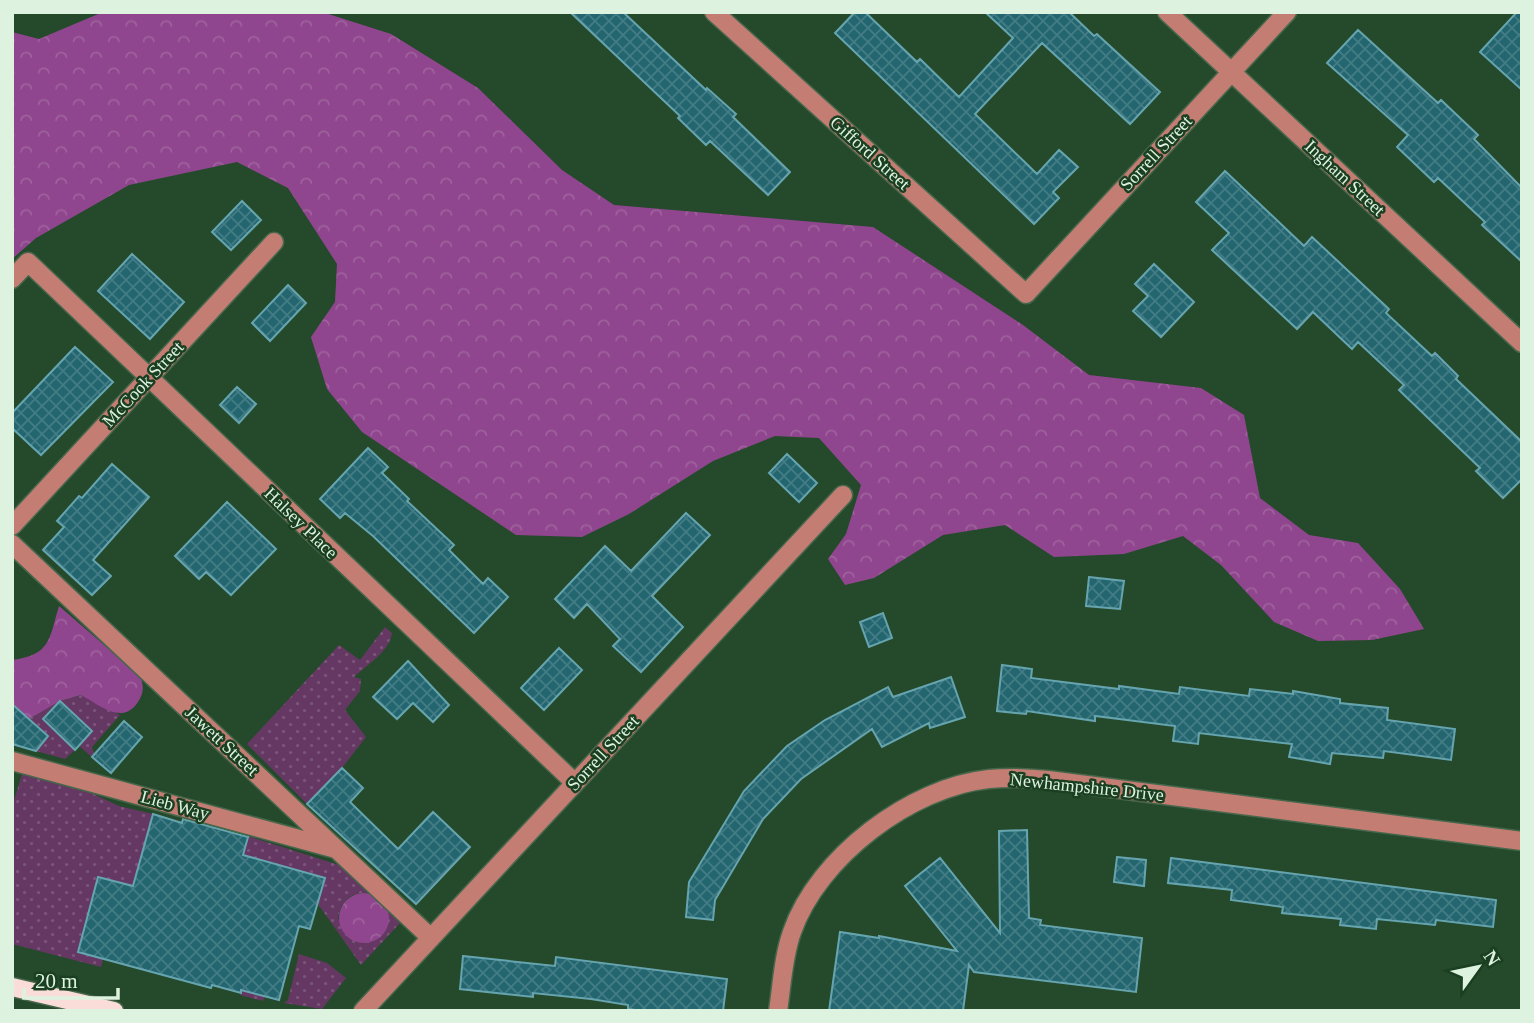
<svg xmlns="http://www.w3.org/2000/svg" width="1534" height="1023" viewBox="0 0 1534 1023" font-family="'Times New Roman',serif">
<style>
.grass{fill:url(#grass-dots)}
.forest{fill:url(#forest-crowns)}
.building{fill:url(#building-cross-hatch);stroke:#66a5af;stroke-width:2}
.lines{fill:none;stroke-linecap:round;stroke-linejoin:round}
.minor-casing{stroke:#46674b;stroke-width:21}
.major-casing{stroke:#46674b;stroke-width:21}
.minor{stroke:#c37d73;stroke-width:18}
.major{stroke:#faddd8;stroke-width:18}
.labels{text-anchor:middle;stroke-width:5;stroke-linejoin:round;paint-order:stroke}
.street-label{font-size:18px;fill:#ddf2df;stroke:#1a3f21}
</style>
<defs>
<pattern id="grass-dots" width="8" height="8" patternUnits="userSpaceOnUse" patternTransform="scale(1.75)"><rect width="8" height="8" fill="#653863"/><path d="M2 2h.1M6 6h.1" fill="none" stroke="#7b5579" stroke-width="1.8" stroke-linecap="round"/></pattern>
<pattern id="forest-crowns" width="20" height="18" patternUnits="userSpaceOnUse" patternTransform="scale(1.75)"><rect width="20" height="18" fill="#90468e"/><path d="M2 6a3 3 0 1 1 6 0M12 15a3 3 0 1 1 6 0" fill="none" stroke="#9f619d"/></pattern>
<pattern id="building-cross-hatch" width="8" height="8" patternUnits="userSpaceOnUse" patternTransform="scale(1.75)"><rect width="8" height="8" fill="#246670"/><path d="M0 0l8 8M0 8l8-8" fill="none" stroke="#437c84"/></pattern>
</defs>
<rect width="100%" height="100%" fill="#25492b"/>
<path class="grass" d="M385,627L392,633C390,651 367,665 354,677L361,679L360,691L345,710L366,737L342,768L307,804L247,744L339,645L360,660Z
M82,695L120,715L92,747L94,754L92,757L79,746L92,731L61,701L43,719L75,750L65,759L36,751L44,742L38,737L42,732L29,719L60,701Z
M22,774L91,793L119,806L153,814L146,841L165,818L182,823L176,867L116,897L120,883L98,877L78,952L103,959L101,967L12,944V807Z
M248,836L339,865L371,893C352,891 340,900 338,919L376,940L387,927L388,911L400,923L361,965L318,904L324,878L251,992L265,996L263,1001L240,995L256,937L239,869Z
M299,954L327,963L346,978L322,1009L284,1003L288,1000Z"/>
<path class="forest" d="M103,12H322L391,34L478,88L562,170L614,205L873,227L1023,325L1089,375L1201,388L1244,415L1260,498L1309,535L1358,543L1400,589L1424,629L1372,640L1318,641L1274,622L1221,565L1183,536L1124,554L1054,557L1005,525L943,535L874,578L845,585L828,559L846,534L861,485L819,438L775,436L713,461L629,514L582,537L516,535L362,432L327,389L311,337L335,302L337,264L288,188L237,162L129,185L36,238L12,259V32L39,39Z
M59,606L140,676C144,686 144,693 138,702C122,726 100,705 81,695L60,701L29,719L17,708L12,712V660C51,655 49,639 59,606Z
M339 918a25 25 0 1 1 50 0a25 25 0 1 1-50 0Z"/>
<path class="building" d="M570,12H623L706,90L707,88L736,114L733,117L790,172L768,195L710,141L706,145L678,118L680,116Z
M855,12H865L917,62L920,59L959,97L1013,38L985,12H1069L1094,36L1097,34L1099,36L1160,92L1130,124L1042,43L975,114L1037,174L1059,150L1078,167L1053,192L1059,198L1034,224L835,33Z
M1517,12H1522V90L1480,52Z
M1358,30L1438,103L1441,100L1478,135L1474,139L1522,188V262L1482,225L1485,222L1438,178L1434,182L1397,147L1408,135L1327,63Z
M1225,171L1304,246L1312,237L1389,309L1386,313L1432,356L1435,353L1458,376L1456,379L1522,442V479L1503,498L1476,471L1480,468L1399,390L1404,385L1358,342L1352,349L1313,312L1297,329L1212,250L1229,233L1196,202Z
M242,201L261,220L231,250L212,232Z
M132,254L184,302L150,339L98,291Z
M1154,264L1194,302L1161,337L1133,311L1148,296L1135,284Z
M288,285L306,303L270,341L252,323Z
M75,347L113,382L41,455L12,428V413Z
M237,387L256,404L239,423L220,405Z
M368,448L388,467L382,473L409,499L407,501L454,545L449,550L483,584L488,578L508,597L474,633L373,536L345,513L340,518L320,499Z
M787,454L817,483L799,502L769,473Z
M112,464L149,497L93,560L111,576L92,595L43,550L64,527L57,521L79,496L82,498Z
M227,502L276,549L231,595L206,572L199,579L175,556Z
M686,513L710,535L652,596L683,627L641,672L613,646L620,639L587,604L574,618L555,599L605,546L631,571Z
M1089,577L1124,581L1120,609L1086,606Z
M883,613L892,638L869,647L860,622Z
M559,648L582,670L544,710L521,688Z
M408,661L449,705L433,722L413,703L397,719L373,697Z
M1002,665L1032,669L1031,678L1119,689V686L1179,694L1180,687L1249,696L1250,689L1293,694V691L1340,699V703L1388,708L1387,720L1455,729L1451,760L1384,751L1383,758L1332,753L1330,764L1289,757L1292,744L1199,733L1198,744L1173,741L1175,726L1095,716V721L1027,711L1026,714L997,711Z
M951,677L965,717L930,728L929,723L882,747L872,729L801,779L763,819L715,900L713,920L686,917L689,882L744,791L787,746L825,720L888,687L893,697Z
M60,701L92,731L75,750L43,719Z
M12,704L48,736L36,751L12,744Z
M124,721L142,737L111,773L92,757Z
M342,768L363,788L350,802L398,849L433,812L470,847L416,904L307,804Z
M153,814L182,823L183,819L248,837L243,855L325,878L310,929L299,926L279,1000L241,990V993L212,985L211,988L78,952L98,877L133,886Z
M1027,830L1029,918L1041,920L1040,925L1142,938L1136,992L974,972L969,965L963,1011H829L840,932L879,938V936L957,951L905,886L940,858L1000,933L999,831Z
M1117,857L1146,860L1144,886L1114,882Z
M1171,858L1496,900L1493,927L1436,920L1435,925L1377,919L1376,929L1340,925L1341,919L1282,913L1283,907L1231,900L1232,890L1168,883Z
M463,956L555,966L556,957L727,979L723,1011H642L628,1009V1005L591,999L533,993V997L460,989Z"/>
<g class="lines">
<g class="minor-casing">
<path id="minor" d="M714,12L1026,294L1287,12
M1167,12L1522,343
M12,279L28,262L575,783
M12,526L274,242
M12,544L431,938
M12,761L336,849
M363,1011L843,495
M778,1011C782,985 783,957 792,932C818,857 911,787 989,779C1009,777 1028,778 1048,780L1522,841"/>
</g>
<g class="major-casing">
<path id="major" d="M12,987L114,1011"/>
</g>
<use href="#minor" class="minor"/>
<use href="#major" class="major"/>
</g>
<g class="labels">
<g class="street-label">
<text transform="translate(870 153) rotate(42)" y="6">Gifford Street</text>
<text transform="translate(1156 153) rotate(-47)" y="6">Sorrell Street</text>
<text transform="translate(1345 178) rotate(43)" y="6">Ingham Street</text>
<text transform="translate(143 384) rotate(-47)" y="6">McCook Street</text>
<text transform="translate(301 523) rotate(44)" y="6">Halsey Place</text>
<text transform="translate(222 741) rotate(43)" y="6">Jawett Street</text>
<text transform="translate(603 753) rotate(-47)" y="6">Sorrell Street</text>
<text transform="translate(1087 787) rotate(6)" y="6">Newhampshire Drive</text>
<text transform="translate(175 805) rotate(15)" y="6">Lieb Way</text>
</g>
</g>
<rect width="1534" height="1023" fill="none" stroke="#ddf2df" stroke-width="28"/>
<g transform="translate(1478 967) rotate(57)" stroke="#1a3f21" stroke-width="5" paint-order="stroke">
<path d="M0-5L12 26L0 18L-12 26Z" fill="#ddf2df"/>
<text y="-10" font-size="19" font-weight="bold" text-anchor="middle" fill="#ddf2df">N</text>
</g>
<path d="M24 988v10h94v-10" fill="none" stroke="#ddf2df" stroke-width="3.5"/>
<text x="35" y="988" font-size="21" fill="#ddf2df" stroke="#1a3f21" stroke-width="5" paint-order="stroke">20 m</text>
</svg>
